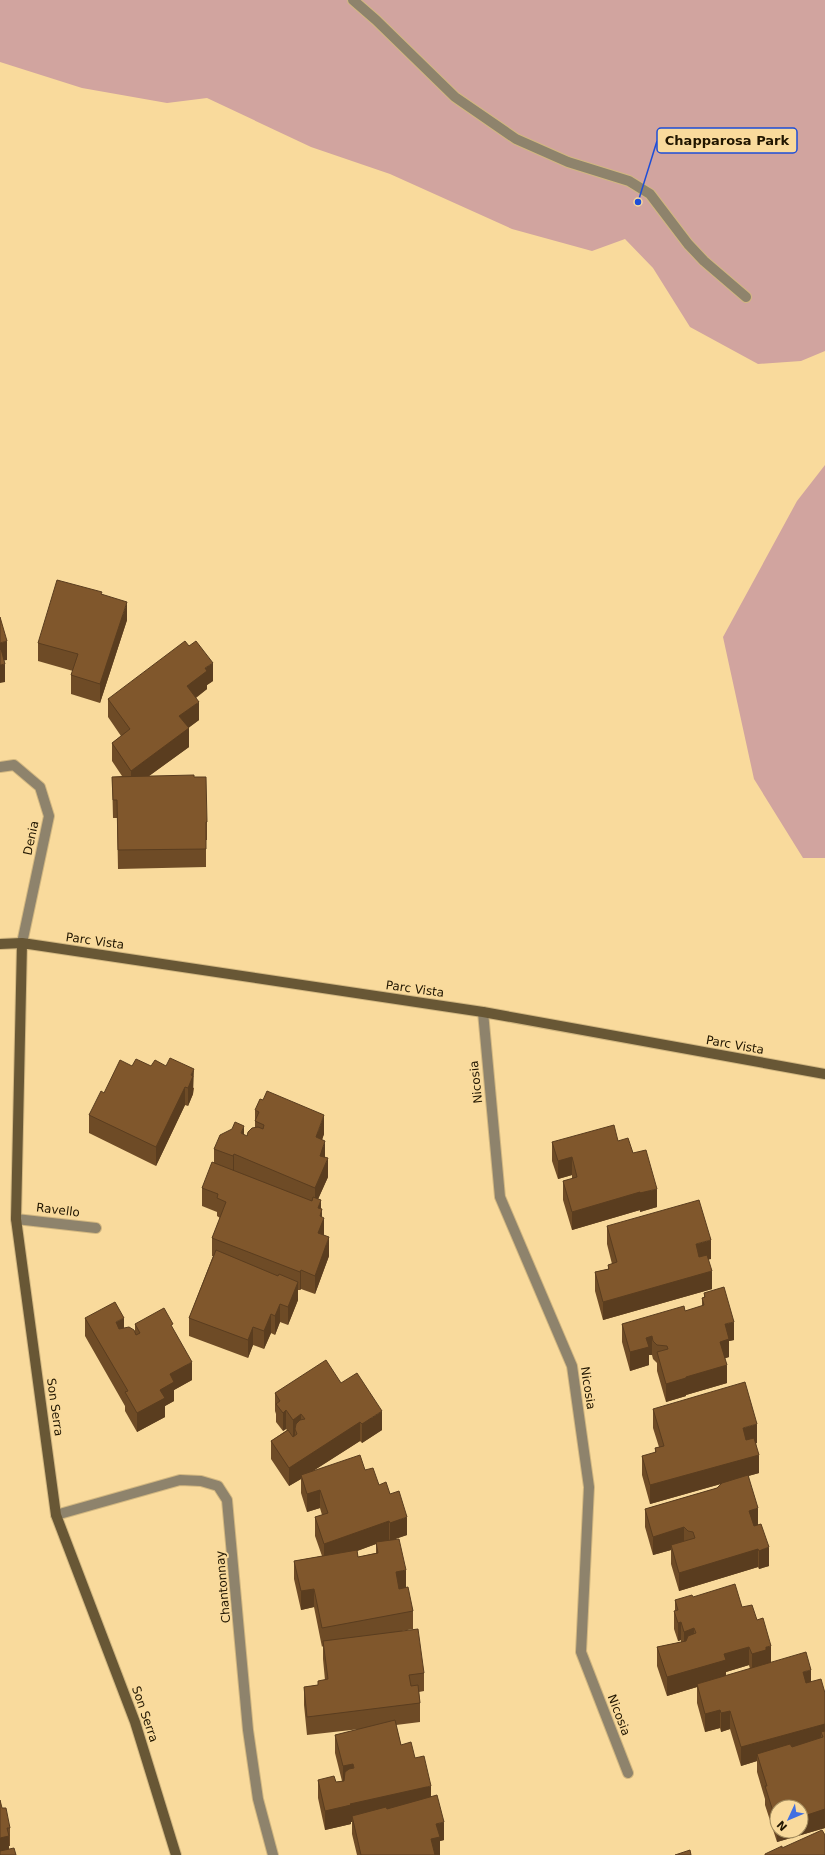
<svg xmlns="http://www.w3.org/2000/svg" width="825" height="1855" viewBox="0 0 825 1855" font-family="'DejaVu Sans',sans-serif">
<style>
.green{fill:#d1a49f}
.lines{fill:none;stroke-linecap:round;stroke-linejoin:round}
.lane-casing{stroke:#d2b780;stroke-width:12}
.street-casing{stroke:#d2b780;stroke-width:12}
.secondary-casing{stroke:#d2b780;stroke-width:12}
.lane{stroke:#8e836c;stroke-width:10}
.street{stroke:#8e836c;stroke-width:10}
.secondary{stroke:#685735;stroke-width:10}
.wall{fill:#6e4b26;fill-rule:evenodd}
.shaded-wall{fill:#5a3d1f}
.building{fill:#80572c;stroke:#5a3d1f}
.labels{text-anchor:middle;stroke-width:4;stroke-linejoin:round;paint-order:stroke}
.street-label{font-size:12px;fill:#211600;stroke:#f9da9c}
.leader{fill:none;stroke:#1d4ed8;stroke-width:1.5}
.callout-dot{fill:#1d4ed8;stroke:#f9da9c;stroke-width:1.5}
.callout{fill:#f9da9c;stroke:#1d4ed8;stroke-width:1.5}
.callout-label{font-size:13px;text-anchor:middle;font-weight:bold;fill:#211600}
</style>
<rect width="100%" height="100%" fill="#f9da9c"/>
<path class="green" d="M0,0H825V351L801,361L758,364L690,327L653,268L625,239L592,251L512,229L390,174L311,147L207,98L167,103L82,88L0,62Z
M825,465V858H803L754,779L723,637L797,501Z"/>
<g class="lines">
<g class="lane-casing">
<path id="lane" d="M353,0L376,20L455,97L516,139L568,162L629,181L650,194L688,244L704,261L746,297"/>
</g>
<g class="street-casing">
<path id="street" d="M0,767L14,765L40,787L49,816L22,943
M483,1012L500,1197L572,1366L589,1487L581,1652L628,1773
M16,1219L96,1228
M56,1515L180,1480L201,1481L218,1486L227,1500L248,1730L258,1799L273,1855"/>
</g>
<g class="secondary-casing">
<path id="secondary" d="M22,943L16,1219L56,1515L135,1722L176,1855
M0,944L22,943L483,1012L825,1074"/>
</g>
<use href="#lane" class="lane"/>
<use href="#street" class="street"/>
<use href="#secondary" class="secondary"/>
</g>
<path class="wall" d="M102,594L127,620L100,703L71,694V675L73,671L38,661V643Z
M213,681L207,685V689L196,698L199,720L188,728L189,747L149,776L194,777L207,822V840H206V867L118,869L117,818H113L112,777L122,776L112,761V743L121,736L108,717V699Z
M132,1066L194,1088L193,1094L188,1106L185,1105L156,1166L89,1133V1115L104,1093Z
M255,1110L324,1134L322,1140L328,1177L318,1199L321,1209L324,1235L329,1256L315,1294L301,1289L300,1290H298V1300L288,1325L280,1322L275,1335L271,1333L264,1349L253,1345L248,1358L189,1336V1318L213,1256H212V1238L220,1218L217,1216V1212L202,1206V1188L214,1163V1149L247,1136L255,1128Z
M618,1141L633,1153L657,1207L640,1212V1210L572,1230L563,1200V1181L572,1179V1175L558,1179L552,1161V1142Z
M607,1226L711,1259H708L712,1289L603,1320L595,1291V1272L608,1269V1265L612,1264L607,1244Z
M704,1293L734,1340L729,1341V1357L725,1358L727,1383L686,1395V1396L666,1402L657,1371V1363L653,1359L652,1355H649V1365L630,1371L622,1342V1324L685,1311L702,1306V1298L704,1297Z
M85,1318L124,1328L135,1332V1324L173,1329L192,1380L174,1390V1401L165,1406V1417L137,1432L125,1411V1406L85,1336Z
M341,1383L382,1430L362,1443L360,1441L313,1471L365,1470L379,1485L390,1494L407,1535L394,1539L406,1587L413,1611V1629L402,1631L424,1673V1691L419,1692L420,1703V1722L396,1725L401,1745L415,1758L431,1797L444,1840L440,1841V1855H357L352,1834V1822H351V1824L325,1830L318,1798V1780L336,1782L342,1781L335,1753V1735L360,1729L307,1735L304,1705V1687L318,1685V1681L325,1680L323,1659V1646L322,1647L314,1607L301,1610L294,1579V1561L322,1556L315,1536V1517L322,1515L320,1508L307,1512L301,1493V1479L289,1486L271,1459V1441L287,1430L286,1429L283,1431L276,1422V1414L275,1411V1393ZM376,1544V1553L358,1557L357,1551Z
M653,1409L757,1443H756L759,1473L748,1476L758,1525L769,1566L759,1569L758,1567L679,1591L671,1564V1550L653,1555L645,1527V1509L717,1488L721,1484L650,1504L642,1475V1456L655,1453V1448L659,1447L653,1428Z
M693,1597L742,1607L771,1663L811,1682L825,1693V1828L777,1842L765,1805V1799L757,1772V1761L741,1766L730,1729L721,1732L720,1728L705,1732L697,1703V1687L667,1696L657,1666V1647L681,1642V1640L678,1641L674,1629V1611H675V1600ZM749,1665L750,1669L726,1676V1672Z
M2,1808L10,1828V1846H9V1849L0,1855Z"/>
<path class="shaded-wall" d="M127,602V620L100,703V684Z
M7,641V660L0,661V643Z
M213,663V681L207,685V689L187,704V686L205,668Z
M5,664V682L0,683V665Z
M199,702V720L179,735V716Z
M189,728V747L131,789V771Z
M194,1069L193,1094L188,1106V1088L191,1075Z
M185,1087V1105L156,1166V1147Z
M324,1115V1134L316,1156V1137Z
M244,1126V1145L241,1133Z
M325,1141V1159L320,1156Z
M234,1154V1173L233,1175V1156Z
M572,1157V1175L558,1179V1161Z
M328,1158V1177L315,1206V1188Z
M657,1189V1207L640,1212V1193Z
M640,1192V1210L572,1230V1212Z
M321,1200V1213L322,1209V1222L324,1218V1236L318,1252V1208Z
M329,1237V1256L315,1294V1276Z
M711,1240V1259L696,1263V1244Z
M301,1270V1289L300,1290V1272Z
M712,1271V1289L603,1320V1302Z
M298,1282V1300L288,1325V1307Z
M280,1304V1322L275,1335V1316Z
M271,1314V1333L264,1349V1331Z
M124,1318V1336L116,1341V1322Z
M734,1322V1340L729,1341V1357L720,1360V1342L725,1324Z
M253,1327V1345L248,1358V1340Z
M652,1336V1355H649V1365L630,1371V1352L646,1338Z
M192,1362V1380L174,1390V1401L165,1406V1417L137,1432V1413L160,1390L170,1374Z
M727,1365V1383L686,1395V1396L666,1402V1384L686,1377Z
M286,1410V1429L283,1431V1413Z
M382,1411V1430L362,1443V1424Z
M301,1414V1432L295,1429V1436L293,1438V1420Z
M360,1422V1441L302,1478L301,1475V1479L289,1486V1468Z
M757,1424V1443L743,1447V1428Z
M759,1455V1473L650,1504V1485Z
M320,1490V1508L307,1512V1494Z
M758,1508V1527L749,1529V1511Z
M407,1517V1535L390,1541V1523Z
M389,1521V1540L376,1544V1542V1544L324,1563V1544Z
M684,1527V1546L671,1545V1550L653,1555V1537Z
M769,1547V1566L759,1569V1551Z
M758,1549V1567L679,1591V1573Z
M406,1570V1589L396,1591V1572Z
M314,1589V1607L301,1610V1591Z
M681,1622V1640L678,1641V1623Z
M694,1628V1647L684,1650V1632Z
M771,1646V1664L752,1673V1654L766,1647Z
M749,1647V1665L726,1672V1678L697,1684V1687L667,1696V1677L724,1654Z
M811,1670V1688L803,1690V1672Z
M720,1710V1728L705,1732V1714Z
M730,1711V1729L721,1732V1713Z
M825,1724V1742L821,1732V1743L757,1754V1761L741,1766V1747Z
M353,1764V1782L343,1785V1766Z
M431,1786V1804L352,1816V1822H351V1824L325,1830V1811L350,1804Z
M825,1809V1828L777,1842V1824V1831H801V1817Z
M444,1822V1840L440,1841V1855H431V1839L436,1824Z
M9,1836V1854L0,1855V1838Z"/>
<path class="building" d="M57,580L102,592L101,594L127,602L100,684L71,675L78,654L38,643Z
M0,617L7,641L0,643Z
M185,641L189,646L196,641L213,663L205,668L207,671L187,686L199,702L179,716L189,728L131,771L112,743L130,729L108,699Z
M1,649L5,664L0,665V650Z
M194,775V777H206L207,822H206V849L118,850L117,800H113L112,777Z
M170,1058L194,1069L191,1075L193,1076L188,1088L185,1087L156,1147L89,1115L101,1091L104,1093L120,1060L132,1066L136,1059L151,1066L155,1060L166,1066Z
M267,1091L324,1115L316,1137L325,1141L320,1156L328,1158L315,1188L234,1154L233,1156L214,1149L220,1135L232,1129L235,1122L244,1126L241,1133L247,1136L248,1132L252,1128L258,1127L263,1129L264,1125L255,1121L259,1112L255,1110L260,1099L263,1100Z
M614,1125L618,1141L628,1138L633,1153L646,1150L657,1189L640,1193V1192L572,1212L563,1181L577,1177L572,1157L558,1161L552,1142Z
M212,1162L312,1201L313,1197L321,1200L318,1208L322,1209L320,1216L324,1218L318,1233L329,1237L315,1276L301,1270L300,1272L212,1238L226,1202L217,1198L218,1194L202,1188Z
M699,1200L711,1240L696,1244L699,1257L707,1255L712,1271L603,1302L595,1272L609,1269L608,1265L617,1262L607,1226Z
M216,1250L278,1276L279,1274L298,1282L288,1307L280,1304L275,1316L271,1314L264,1331L253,1327L248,1340L189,1318Z
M724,1287L734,1322L725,1324L729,1339L720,1342L727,1365L686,1377V1378L666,1384L657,1352L668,1349L667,1346L657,1345L653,1341L652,1336L646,1338L649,1347L630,1352L622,1324L684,1306L685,1311L704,1305L702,1298L705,1297L704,1293Z
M115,1302L124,1318L116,1322L119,1329L129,1327L134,1330L136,1335L140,1333L135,1324L164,1308L173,1324L171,1325L192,1362L170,1374L174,1382L160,1390L165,1398L137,1413L125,1392L128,1391L85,1318Z
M326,1360L341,1383L357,1373L382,1411L362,1424L360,1422L289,1468L271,1441L288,1430L293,1437L297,1434L295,1429L296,1424L300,1420L305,1419L301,1414L293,1420L286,1410L283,1413L276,1404L280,1401L275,1393Z
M745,1382L757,1424L743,1428L746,1440L754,1438L759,1455L650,1485L642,1456L656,1452L655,1448L664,1446L653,1409Z
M360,1455L365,1470L373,1468L379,1485L386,1482L390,1494L399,1491L407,1517L390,1523L389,1521L324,1544L315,1517L328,1513L320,1490L307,1494L301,1475Z
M748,1475L758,1508L749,1511L754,1526L761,1524L769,1547L759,1551L758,1549L679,1573L671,1545L695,1538L693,1532L688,1531L684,1527L653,1537L645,1509L717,1488L722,1483Z
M399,1539L406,1570L396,1572L399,1589L408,1587L413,1611L322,1628L314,1589L301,1591L294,1561L357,1550L358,1557L378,1553L376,1542Z
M735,1584L742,1607L752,1605L757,1620L763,1618L771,1646L766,1647V1650L752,1654L749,1647L724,1654L726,1660L667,1677L657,1647L686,1641L688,1636L696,1633L694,1628L684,1632L681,1622L678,1623L674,1611L678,1610L675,1600L692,1595L693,1597Z
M418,1629L424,1673L409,1675L411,1686L418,1685L420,1703L307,1717L304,1687L318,1685V1681L328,1679L323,1641Z
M806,1652L811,1670L803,1672L806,1683L821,1679L825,1693V1724L741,1747L730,1711L721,1713L720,1710L705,1714L697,1684Z
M395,1720L401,1745L411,1742L415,1758L424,1756L431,1786L350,1804L351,1805L325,1811L318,1780L334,1776L336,1782L344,1781L345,1772L349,1769L354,1768L353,1764L343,1766L335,1735Z
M825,1731V1809L801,1817V1807H777V1824L765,1786H767L757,1754L790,1744L792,1747L823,1737L821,1732Z
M437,1795L444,1822L436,1824L440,1837L431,1839L435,1855H361L352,1816L386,1807L387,1809Z
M0,1800L2,1808H6L10,1828H7L9,1836L0,1838Z
M822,1830L825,1835V1855H765V1854L782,1846V1848Z
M14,1848L16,1855H0V1851Z
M690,1850L691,1855H675Z"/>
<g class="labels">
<g class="street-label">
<text transform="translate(31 838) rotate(-78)" y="4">Denia</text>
<text transform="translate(95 941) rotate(8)" y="4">Parc Vista</text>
<text transform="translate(415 989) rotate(8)" y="4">Parc Vista</text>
<text transform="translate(735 1045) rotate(10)" y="4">Parc Vista</text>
<text transform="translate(476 1082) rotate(-96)" y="4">Nicosia</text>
<text transform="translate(58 1210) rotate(7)" y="4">Ravello</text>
<text transform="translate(588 1388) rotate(81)" y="4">Nicosia</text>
<text transform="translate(55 1407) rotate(82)" y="4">Son Serra</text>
<text transform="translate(223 1587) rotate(-95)" y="4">Chantonnay</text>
<text transform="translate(145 1714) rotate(71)" y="4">Son Serra</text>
<text transform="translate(619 1715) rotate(69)" y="4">Nicosia</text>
</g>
</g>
<path class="leader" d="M638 202L657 141"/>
<circle class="callout-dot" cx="638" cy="202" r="4"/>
<rect class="callout" x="657" y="128" width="140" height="25" rx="4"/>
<g class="callout-label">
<text x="727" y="145">Chapparosa Park</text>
</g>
<g transform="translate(789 1819) rotate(226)"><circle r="19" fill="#f9da9c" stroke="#a38c5e"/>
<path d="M0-3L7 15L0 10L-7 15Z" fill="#4270e1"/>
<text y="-6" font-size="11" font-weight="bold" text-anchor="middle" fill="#211600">N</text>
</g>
</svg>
